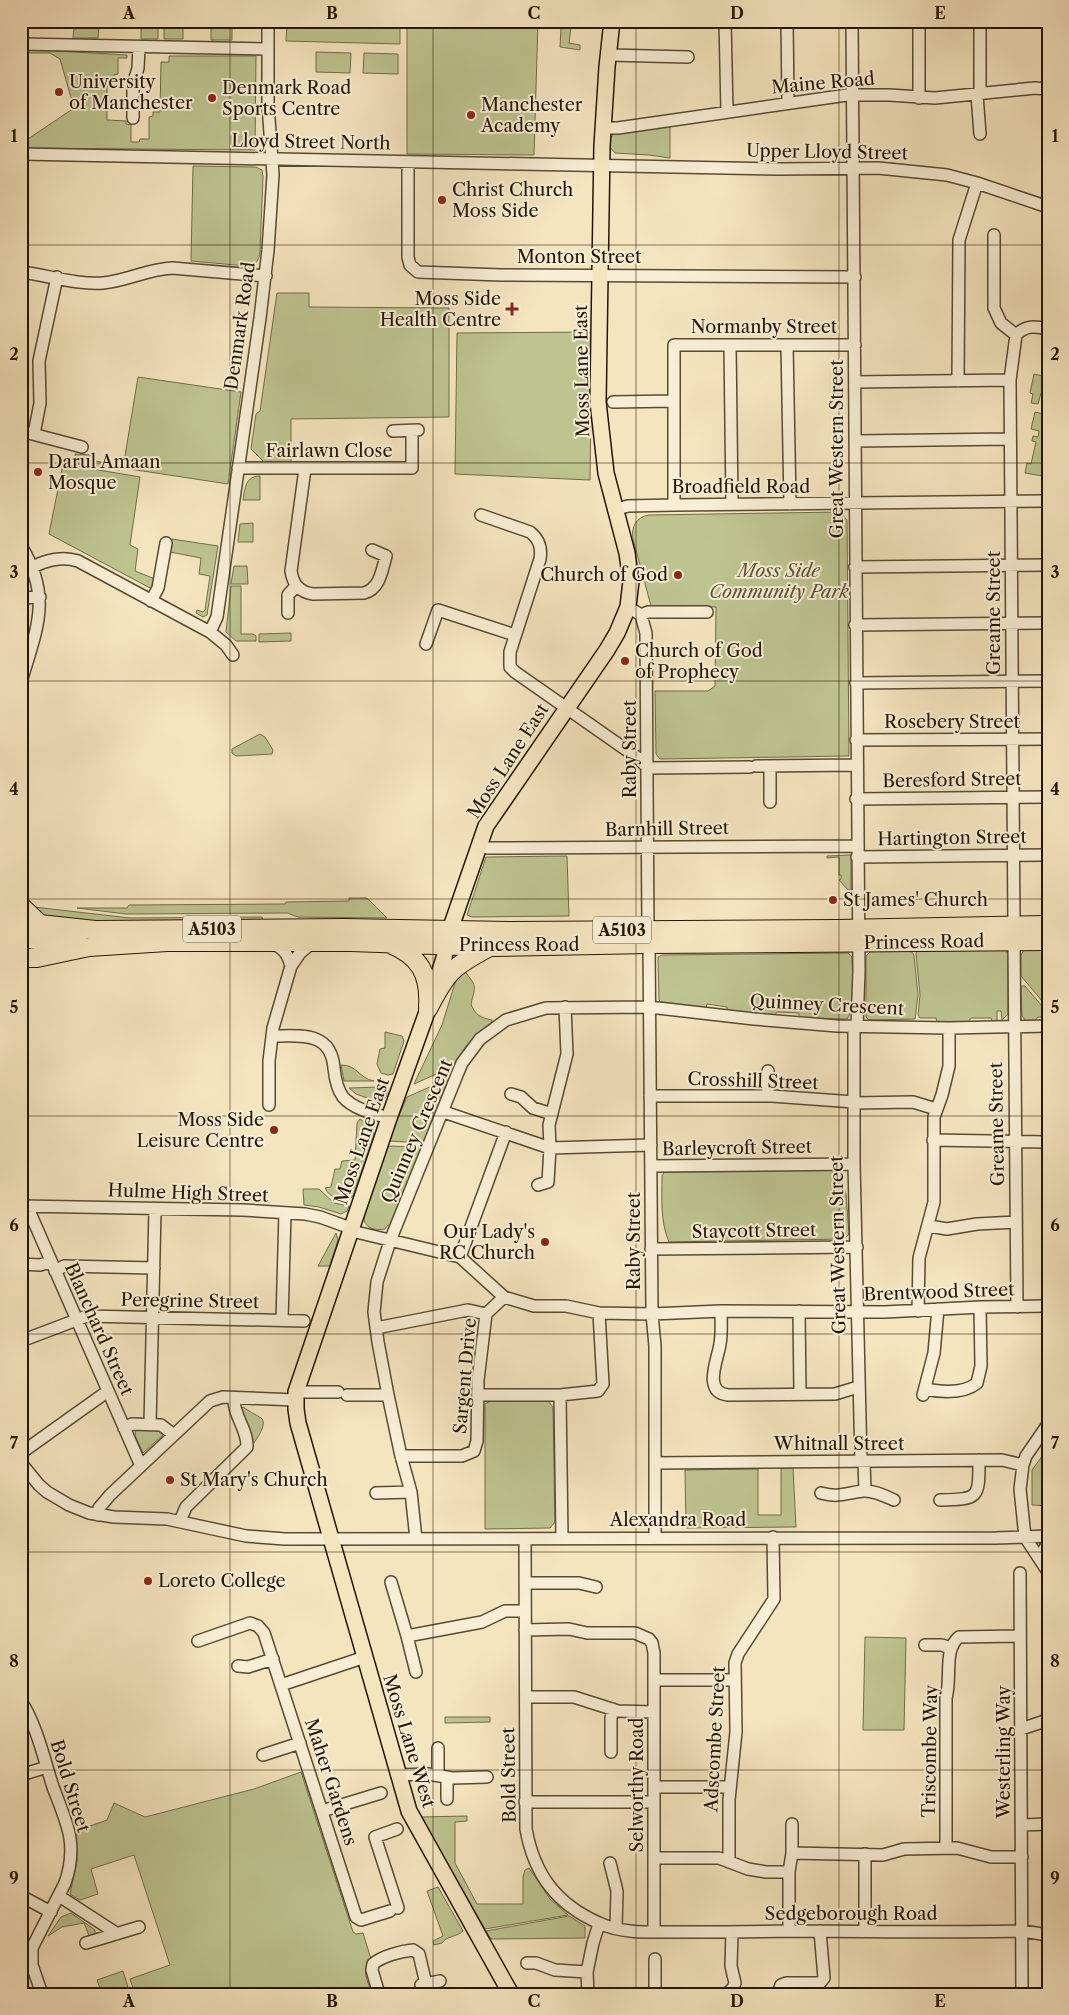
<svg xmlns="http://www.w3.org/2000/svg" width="1069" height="2015" viewBox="0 0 1069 2015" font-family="'Libre Caslon Text',serif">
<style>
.green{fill:#bdc490;stroke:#706d4a}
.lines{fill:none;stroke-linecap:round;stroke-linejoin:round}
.minor-casing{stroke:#584a34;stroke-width:14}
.major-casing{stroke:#241605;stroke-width:18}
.highway-casing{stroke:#241605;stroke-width:20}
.minor{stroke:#f8eed5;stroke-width:11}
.major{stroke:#f5e5bf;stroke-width:15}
.highway{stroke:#f5e5bf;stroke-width:18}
.grid{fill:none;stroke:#241605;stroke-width:1;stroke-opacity:0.55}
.poi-dot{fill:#8f2418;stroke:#f8eed5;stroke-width:2}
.labels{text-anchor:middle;stroke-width:4;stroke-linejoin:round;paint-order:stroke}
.shield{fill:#f8eed5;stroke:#645743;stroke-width:1}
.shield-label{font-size:16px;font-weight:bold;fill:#241605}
.poi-label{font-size:18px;fill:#241605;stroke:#f8eed5;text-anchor:start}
.street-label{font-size:18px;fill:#241605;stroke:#f8eed5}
.park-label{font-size:18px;font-style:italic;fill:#5a5336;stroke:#f8eed5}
.neatline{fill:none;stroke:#241605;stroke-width:2}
.grid-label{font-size:16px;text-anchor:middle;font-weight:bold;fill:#241605}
</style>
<rect width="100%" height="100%" fill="#f5e5bf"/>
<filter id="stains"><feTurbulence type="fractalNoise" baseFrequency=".004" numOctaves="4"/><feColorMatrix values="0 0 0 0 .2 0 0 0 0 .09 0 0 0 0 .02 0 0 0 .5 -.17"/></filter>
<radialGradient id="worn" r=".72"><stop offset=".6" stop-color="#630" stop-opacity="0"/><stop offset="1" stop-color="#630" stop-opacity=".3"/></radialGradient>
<path class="green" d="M81,21H121V24L102,22V25H99L98,38H73L74,29L80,28Z
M287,21H400V44L286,41Z
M407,21H538L534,155L407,154Z
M141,22H158V39H141Z
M164,22H183V39H164Z
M563,26L571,27L569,43L580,45V50L560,47L561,28Z
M211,27H232V40H211Z
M21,49L127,55V58H118V74L114,75L112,86H107V95L105,96V101H118V110H107V120L126,121V124L131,125V142H139L140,139H149V117L153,116V112H160L161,62H169V56H256L255,150L21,148V141H25L74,108L60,59L50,53H21Z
M316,52L351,53L350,73L316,72Z
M364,53L398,54V74L363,73Z
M670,125V158L649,155L615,153L610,147L611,137L617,132Z
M193,166L256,167L262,170L263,177L260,251C259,261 256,265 247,266L191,261Z
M277,293H309V307L449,308V417L291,419V463L266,464L251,449L256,414L260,411Z
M592,332L590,480L455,474L457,333Z
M1034,374L1048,377V394L1041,393L1038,404L1031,403L1033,394L1030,393Z
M138,377L241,392L228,484L123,468Z
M1035,412L1048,415V477L1025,473L1027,463L1031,464L1036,442L1032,441L1033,436L1038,437L1039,431L1031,429Z
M75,454L91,455V460L121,466L120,470L76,464Z
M63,464L140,477L130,545L138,549L135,571L155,579L152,589L49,534Z
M260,476V500H243C245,489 245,476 260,476Z
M840,512L847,520L849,756L660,759L656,754L655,691H708L715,686L716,607L651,606L633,539C631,527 636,517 649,515Z
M253,523V542H238L240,524Z
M172,539L218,546L207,615L203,617L196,613L197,610L203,612L205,610L210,576L199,574L201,558L170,552Z
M234,566H247L248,584H231Z
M231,586H241V634H253L256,636V641H236L226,632Z
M291,633V641L259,642V634Z
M260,734L265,737L273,750L272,754L236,756L232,753V749Z
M851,855V890H848L839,880L841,879V875H839V857L827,858V856Z
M567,856L569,916L472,917L467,915L486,857Z
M349,898H367L387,918L298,917L287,913L126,914L77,908H127L129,905L285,904L286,902L349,901Z
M25,906L130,918L262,917L263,920L91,921L48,919Z
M1005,950L1008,954V1014L1002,1020L1001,1011H997V1021H992L991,1018H971L968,1022H937L936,1018H920L918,1015L920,995L916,953L917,951Z
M1024,950H1048V1008L1021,976V955Z
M871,951H911L914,955L918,995L915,1019L869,1020L866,1017V956Z
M848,953L852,957C852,970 856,1009 847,1019L799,1018V1013L777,1012L774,1016L727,1011V1007L707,1004L706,1008L663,1004L659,1000L658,957L662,955Z
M464,970C477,988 476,983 471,1004C475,1015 481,1018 492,1020V1023L466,1046L454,1066L414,1084L442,1025L456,980L460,973Z
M1021,986H1025L1048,1013V1017H1038L1034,1022H1027L1022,1016Z
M385,1032L402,1036L404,1041L393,1074L388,1075L381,1073L377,1064L380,1049L385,1048Z
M341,1065C358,1065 358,1078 374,1081H344Z
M448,1079L424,1143L388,1141L407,1097Z
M381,1087L388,1090L386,1097L378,1102L356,1094L349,1088Z
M360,1119L372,1127L374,1135L372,1141L353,1196L349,1200C339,1200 330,1198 325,1188L331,1187L335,1169H340L342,1161L355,1160L357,1123Z
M387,1146L423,1147L391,1226L388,1225L385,1229C375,1231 363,1228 364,1216Z
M837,1170L846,1194L849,1234L844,1239L669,1242C660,1221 662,1199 662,1176L664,1172Z
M303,1189H319L334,1203L349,1206L347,1211L341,1214L319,1207L304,1205Z
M336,1233L338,1240L330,1266H318Z
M490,1401H548L553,1407L555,1522L550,1528L485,1529V1404Z
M243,1407C248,1411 255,1414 261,1418C268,1423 257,1439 253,1444L241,1409Z
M159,1428L165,1433L143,1453L135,1435L136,1429Z
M1048,1448V1506L1032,1505V1470Z
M781,1468H793L796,1527L686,1528L685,1470L758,1469V1515H781Z
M865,1637L906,1638L904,1730H863Z
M445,1717H490V1722L445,1723Z
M301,1772L353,1932L356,1934L363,1933L371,1959C360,1968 368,1982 372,1994H135L130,1979L170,1965L134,1855L91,1869L98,1894L80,1900L70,1894L77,1861L76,1831L107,1820L114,1803L145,1817L254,1789Z
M467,1816V1821L455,1822V1863L477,1904H523V1877L525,1870L529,1868L550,1899L568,1915L485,1929L421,1817Z
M438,1887L463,1931C457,1937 446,1936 442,1943L434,1945L433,1941L443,1936L427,1891Z
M71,1913L95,1930V1934L90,1938L84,1923L62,1927L48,1936L61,1917Z
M569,1916L585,1926V1938L491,1939L486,1931Z
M123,1971L130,1994H102L97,1980Z"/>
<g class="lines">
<g class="minor-casing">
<path id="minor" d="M725,21L727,112
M787,21L788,102
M852,21L859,971L857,1026
M919,21V98
M21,44L267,49
M609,55L688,57
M980,94V21
M977,95L980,134
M133,118V85L138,68L139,47
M602,128H618L847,95H889L935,98L1035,88L1048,89
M21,154L780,169L878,168L947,175L977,183L1048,207
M408,162V257L410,265L418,272L501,275L855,277
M994,235V308L1001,323L1016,335
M21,272C47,275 77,285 103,283C127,281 148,269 172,268L266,276
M730,345L732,504
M787,345L790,504
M958,381L959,240L977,183
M855,382L1010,380
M613,402L674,401
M21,431L82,447
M393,431L418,430
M34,434L40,403L39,361L57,277
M855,441L1010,439
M238,468H412V431
M305,469L291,571C293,584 299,592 313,594L364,593C380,589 382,570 386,556L372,550
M674,505V345H855
M614,510L628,506L674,505L1048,501
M481,515L530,532C539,539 542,547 540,559L510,652V667L515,672L638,758L648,768L750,767
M21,546C53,598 36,630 21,682
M33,567C46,560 63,556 78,561L210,632L226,645L233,655
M855,567L1048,565
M21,598L40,597
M151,601L158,588L166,543
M628,607L641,615L646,633L648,930
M288,613V595L296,586
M641,615L648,612H707
M855,625L1048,623
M210,632L217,617L260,318L268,250L273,175L268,105V21
M426,644L438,610L515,635
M856,683L1048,681
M856,740L1048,739
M756,766L856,765
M770,766V802
M856,799L1048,797
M478,846L488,848L857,846
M857,857L1048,855
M1014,926L1010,380L1016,335C1026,325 1035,326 1048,329
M1014,941L1017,1307
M273,944C284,948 288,955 291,966
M649,944L652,1314L655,1346V1538
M854,1026V1164L861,1462
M272,1036C301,1036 331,1031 334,1068C335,1078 337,1089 343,1097C353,1109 375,1114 389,1118
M768,1071V1096
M511,1094L521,1097L533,1108L552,1114
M650,1096H772L854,1102
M854,1103L913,1102L936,1109
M269,1105V1061L273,1028L291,966L300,953L313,942
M444,1112L550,1148L651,1145
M933,1140L1048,1142
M651,1166L854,1164
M538,1185L548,1182L550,1148L549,1125L567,1054L565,1007
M21,1206L243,1210L305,1214L320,1217L345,1226L356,1232L460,1257L504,1297L534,1306H566L599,1313L652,1314L721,1311L885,1312L980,1307L1048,1306
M27,1206L141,1466
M929,1226L947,1229L977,1224L1016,1222
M651,1249L857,1247
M460,1257L506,1132
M21,1264L40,1265L50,1262
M55,1271L64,1266L154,1268
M721,1311C721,1322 722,1333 720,1344C718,1359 702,1392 728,1395L835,1394L858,1387
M799,1311L800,1394
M918,1311L919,1258L934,1202V1117L942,1095L949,1066V1028
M282,1320L285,1213
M376,1328L468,1310L486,1314
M21,1341L87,1316L304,1321
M925,1389C941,1392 964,1394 977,1383L981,1366L980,1307
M296,1392H338
M347,1395H388
M478,1395H560L598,1391L603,1384L599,1313
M560,1395L562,1538
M923,1395L934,1353L938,1309
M150,1424L155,1210
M1048,1424L1026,1456L1023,1465L1020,1489L1025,1537L1048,1572
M124,1428L132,1424L161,1425L174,1435
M21,1453L108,1391
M401,1456H462L474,1451L477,1441L478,1380L486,1314L504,1297
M864,1462L865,1491
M21,1463L39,1485L47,1492L69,1505L89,1513L114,1517L167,1519L246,1536L285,1539L996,1538L1048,1536
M655,1463L1002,1460L1023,1465
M376,1493L411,1492
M821,1493C839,1498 846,1493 863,1491C873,1490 885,1496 894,1500
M940,1500C979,1499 979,1499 979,1460
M98,1515L99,1508L110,1495L210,1401L223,1397L295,1400
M180,1521L186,1507L247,1447C248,1430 233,1415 234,1398
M416,1539L411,1492L401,1456L388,1395L378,1342L374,1312L377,1282L390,1241L457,1075L462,1063L480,1039L506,1020L546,1008L649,1007L754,1019L837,1026L949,1028L1048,1026
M525,1539L526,1829C534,1874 556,1904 599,1923C622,1934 652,1932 678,1932C714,1932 751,1932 788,1931C866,1931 945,1933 1023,1931L1048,1935
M1044,1565L1042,1553L1048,1543
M1020,1573L1022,1994
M391,1582L407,1636L482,1622L505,1611H525
M525,1583H579L596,1587
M525,1630L569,1629L587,1633H635L649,1639L652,1643L654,1653V1932
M407,1636L416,1672
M198,1641L250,1623L258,1626L264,1633L356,1917L361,1920L390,1911
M925,1645H942L950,1648
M238,1666L248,1667L273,1659
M654,1680H735
M281,1685L365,1657
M526,1697H574L618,1711L654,1712
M21,1701C37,1726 44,1759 53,1787C59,1803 67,1821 70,1838C72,1853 70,1869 65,1883L32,1948V1965L42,1994
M1021,1729L1048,1720
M438,1748V1775
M611,1752V1718L613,1709
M263,1755L300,1743
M21,1775L47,1767
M397,1775L428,1774L452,1778L487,1777
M447,1777V1799
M654,1787H730
M525,1802H654
M322,1811L381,1793
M1022,1825L1048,1824
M397,1829L375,1837L398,1908
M946,1848V1698C952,1677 943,1650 959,1637L1020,1636
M792,1853L883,1855L904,1849L957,1848L991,1857H1022
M865,1854V1931
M654,1858H719L748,1869L766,1872H789
M729,1862V1800L736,1732L735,1663L738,1654L774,1599L773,1537
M610,1863L617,1891L616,1928
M21,1896L51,1912
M59,1896L113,1931L116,1934
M789,1931V1872L792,1853V1824
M86,1943L139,1927
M655,1959V1994
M527,1963H536L555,1970L587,1972L593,1943L599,1924
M587,1972L588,1994
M421,1985L440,1981
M379,1994L372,1970L373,1964C382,1956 402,1951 413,1950L419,1954L426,1984
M727,1994L733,1988L735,1983L731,1966L732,1932
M778,1994L781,1985L786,1983H820L824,1978L820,1931"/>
</g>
<g class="major-casing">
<path id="major" d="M511,1994L409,1811L298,1423L296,1409V1392L389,1118L428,1009L444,958L450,930L486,826L607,650L617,633L628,607L631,581L627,553L606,473L598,402L602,146L607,67L612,21"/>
</g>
<g class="highway-casing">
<path id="highway" d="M21,906L40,924
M21,922L95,930L344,928L509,931L838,929L1048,925
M21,938L81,946
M390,944C420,956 430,975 428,1006
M21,958H37L89,947L167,942H351L491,947L649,944L1048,941
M428,1009C447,972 452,967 488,948"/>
</g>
<use href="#minor" class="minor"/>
<use href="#major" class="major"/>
<use href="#highway" class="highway"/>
</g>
<path class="grid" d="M230,21V1994M433,21V1994M636,21V1994M839,21V1994M21,245H1048M21,463H1048M21,681H1048M21,899H1048M21,1116H1048M21,1334H1048M21,1552H1048M21,1770H1048"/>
<g class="poi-dot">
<circle cx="59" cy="92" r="5"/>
<circle cx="212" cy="98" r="5"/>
<circle cx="471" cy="115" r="5"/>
<circle cx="442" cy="200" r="5"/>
<path d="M509.5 301.5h5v5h5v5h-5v5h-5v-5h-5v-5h5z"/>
<circle cx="38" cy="472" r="5"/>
<circle cx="678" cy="575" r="5"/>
<circle cx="625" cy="661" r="5"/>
<circle cx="833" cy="900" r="5"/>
<circle cx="274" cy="1130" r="5"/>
<circle cx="545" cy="1242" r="5"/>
<circle cx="170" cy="1480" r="5"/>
<circle cx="148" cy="1581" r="5"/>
</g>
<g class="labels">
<g class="shield">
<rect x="183" y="915.5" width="58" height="27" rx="4"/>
<rect x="593" y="916.5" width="58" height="27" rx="4"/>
</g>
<g class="shield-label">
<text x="212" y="935">A5103</text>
<text x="622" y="936">A5103</text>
</g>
<g class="poi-label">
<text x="69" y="88">University<tspan x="69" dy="21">of Manchester</tspan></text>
<text x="222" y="94">Denmark Road<tspan x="222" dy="21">Sports Centre</tspan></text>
<text x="481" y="111">Manchester<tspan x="481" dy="21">Academy</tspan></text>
<text x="452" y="196">Christ Church<tspan x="452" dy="21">Moss Side</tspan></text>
<text x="501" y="305" text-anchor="end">Moss Side<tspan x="501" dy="21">Health Centre</tspan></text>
<text x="48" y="468">Darul Amaan<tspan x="48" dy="21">Mosque</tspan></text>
<text x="668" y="581" text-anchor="end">Church of God</text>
<text x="635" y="657">Church of God<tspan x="635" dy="21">of Prophecy</tspan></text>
<text x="843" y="906">St James' Church</text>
<text x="264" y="1126" text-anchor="end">Moss Side<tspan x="264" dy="21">Leisure Centre</tspan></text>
<text x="535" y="1238" text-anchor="end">Our Lady's<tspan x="535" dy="21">RC Church</tspan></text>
<text x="180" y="1486">St Mary's Church</text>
<text x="158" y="1587">Loreto College</text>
</g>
<g class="street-label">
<text transform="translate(823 83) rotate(-5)" y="6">Maine Road</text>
<text transform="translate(311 142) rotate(1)" y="6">Lloyd Street North</text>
<text transform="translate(827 152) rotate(1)" y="6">Upper Lloyd Street</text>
<text x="579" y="263">Monton Street</text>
<text transform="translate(240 326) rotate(-82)" y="6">Denmark Road</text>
<text x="764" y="333">Normanby Street</text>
<text transform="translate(582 371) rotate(-91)" y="6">Moss Lane East</text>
<text transform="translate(837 449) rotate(-90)" y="6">Great Western Street</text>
<text x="329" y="457">Fairlawn Close</text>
<text x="741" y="493">Broadfield Road</text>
<text transform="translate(994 613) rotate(-90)" y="6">Greame Street</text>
<text x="952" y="728">Rosebery Street</text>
<text transform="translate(630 749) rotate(-90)" y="6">Raby Street</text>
<text transform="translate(508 761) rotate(-57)" y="6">Moss Lane East</text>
<text transform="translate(952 780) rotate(-1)" y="6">Beresford Street</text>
<text transform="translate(667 829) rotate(-1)" y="6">Barnhill Street</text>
<text transform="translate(952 838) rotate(-1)" y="6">Hartington Street</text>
<text transform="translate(924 942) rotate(-1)" y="6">Princess Road</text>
<text x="519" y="951">Princess Road</text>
<text transform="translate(827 1005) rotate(3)" y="6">Quinney Crescent</text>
<text transform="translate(753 1081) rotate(2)" y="6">Crosshill Street</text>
<text transform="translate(997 1124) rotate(-91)" y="6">Greame Street</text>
<text transform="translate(417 1131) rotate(-67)" y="6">Quinney Crescent</text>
<text transform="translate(362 1141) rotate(-71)" y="6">Moss Lane East</text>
<text transform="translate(737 1148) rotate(-1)" y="6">Barleycroft Street</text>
<text transform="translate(188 1193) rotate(2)" y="6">Hulme High Street</text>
<text transform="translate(754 1231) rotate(-1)" y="6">Staycott Street</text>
<text transform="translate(634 1241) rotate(-90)" y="6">Raby Street</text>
<text transform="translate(838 1245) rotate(-91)" y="6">Great Western Street</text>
<text transform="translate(939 1292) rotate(-2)" y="6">Brentwood Street</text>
<text transform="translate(190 1301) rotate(1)" y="6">Peregrine Street</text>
<text transform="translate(99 1329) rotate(66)" y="6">Blanchard Street</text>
<text transform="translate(465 1376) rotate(-85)" y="6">Sargent Drive</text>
<text x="839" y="1450">Whitnall Street</text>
<text x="678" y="1526">Alexandra Road</text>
<text transform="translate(715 1739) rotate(-87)" y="6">Adscombe Street</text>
<text transform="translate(409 1741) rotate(73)" y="6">Moss Lane West</text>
<text transform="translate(930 1751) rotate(-89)" y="6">Triscombe Way</text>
<text transform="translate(1004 1752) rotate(-90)" y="6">Westerling Way</text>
<text transform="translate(509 1775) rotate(-91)" y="6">Bold Street</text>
<text transform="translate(331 1782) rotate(72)" y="6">Maher Gardens</text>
<text transform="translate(637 1785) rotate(-90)" y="6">Selworthy Road</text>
<text transform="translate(70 1786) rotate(73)" y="6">Bold Street</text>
<text x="851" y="1920">Sedgeborough Road</text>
</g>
<g class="park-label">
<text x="779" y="577">Moss Side<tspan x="779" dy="21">Community Park</tspan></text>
</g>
</g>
<rect width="1069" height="2015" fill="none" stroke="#f5e5bf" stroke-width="55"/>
<rect x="28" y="28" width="1014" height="1960" class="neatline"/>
<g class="grid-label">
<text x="129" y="19">A</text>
<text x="332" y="19">B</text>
<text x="534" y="19">C</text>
<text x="737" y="19">D</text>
<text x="940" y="19">E</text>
<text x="14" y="142">1</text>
<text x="1055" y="142">1</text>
<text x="14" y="360">2</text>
<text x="1055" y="360">2</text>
<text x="14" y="578">3</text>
<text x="1055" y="578">3</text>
<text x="14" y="795">4</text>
<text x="1055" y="795">4</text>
<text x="14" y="1013">5</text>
<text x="1055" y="1013">5</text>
<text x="14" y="1231">6</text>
<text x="1055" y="1231">6</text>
<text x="14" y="1449">7</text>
<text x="1055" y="1449">7</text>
<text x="14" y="1667">8</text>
<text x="1055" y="1667">8</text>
<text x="14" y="1884">9</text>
<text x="1055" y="1884">9</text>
<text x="129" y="2007">A</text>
<text x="332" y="2007">B</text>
<text x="534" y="2007">C</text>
<text x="737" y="2007">D</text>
<text x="940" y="2007">E</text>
</g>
<rect width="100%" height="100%" filter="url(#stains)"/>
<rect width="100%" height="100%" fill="url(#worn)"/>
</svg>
